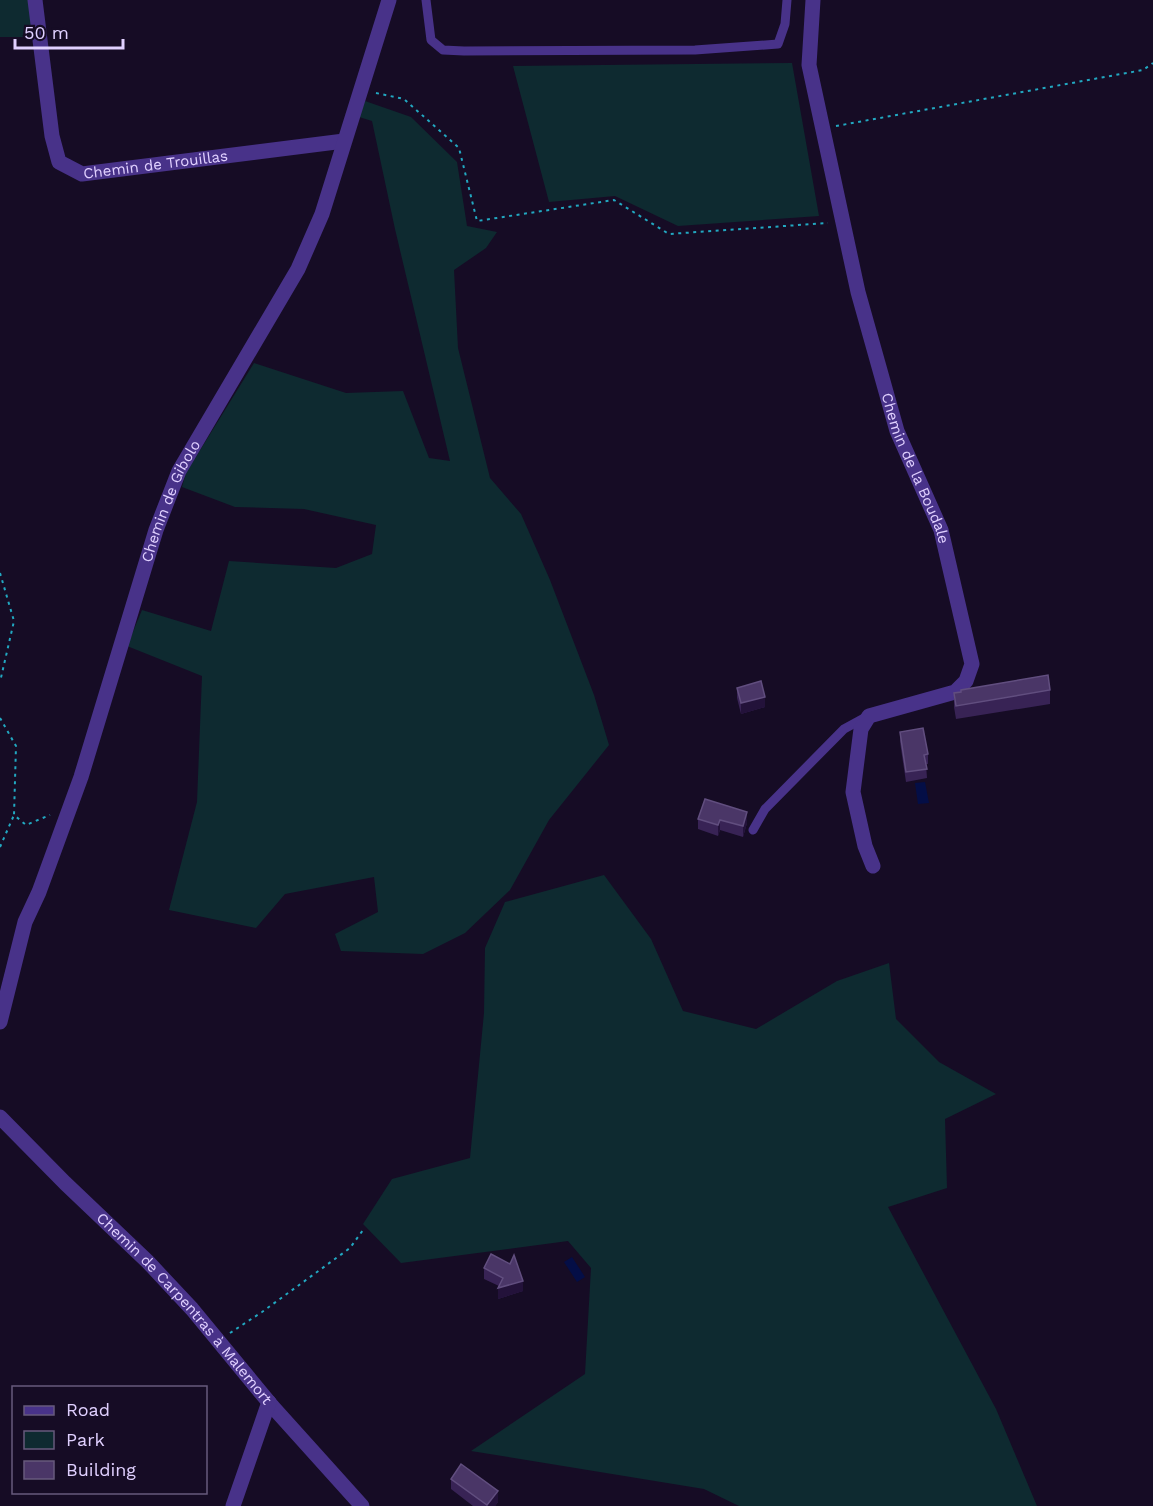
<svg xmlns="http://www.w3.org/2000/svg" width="1153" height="1506" viewBox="0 0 1153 1506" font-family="'Work Sans',sans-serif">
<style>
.green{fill:#0e2a30}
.water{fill:#040e46}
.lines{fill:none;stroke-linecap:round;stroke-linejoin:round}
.path{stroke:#22a8c1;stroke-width:2;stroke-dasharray:3 4.5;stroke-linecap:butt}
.service{stroke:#483289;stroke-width:9}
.minor{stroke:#483289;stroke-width:15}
.wall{fill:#382355}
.shaded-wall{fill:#23123a}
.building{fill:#4a3667;stroke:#614e7f;stroke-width:1.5}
.labels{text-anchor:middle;stroke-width:4.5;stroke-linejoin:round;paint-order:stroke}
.street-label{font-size:15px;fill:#e0d0ff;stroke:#160c25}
</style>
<rect width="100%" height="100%" fill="#160c25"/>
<path class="green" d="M0,0H29L34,37H0Z
M792,63L819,216L678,226L615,196L549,202L513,66Z
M365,101L411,117L457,162L467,226L497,232L486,248L454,270L458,348L490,478L521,514L550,580L594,695L609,745L549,820L510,890L465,933L423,954L341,951L335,934L378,912L374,877L285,894L256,928L169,910L197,802L202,676L127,646L142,610L211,631L229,561L336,568L372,554L376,525L304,509L235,507L182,487L186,473L254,363L346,393L403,391L429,458L450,461L395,229L372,121L359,117Z
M604,875L651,939L683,1011L756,1029L837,981L889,963L896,1019L939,1062L996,1094L945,1119L947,1188L888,1207L996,1409L1037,1506H739L704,1489L471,1451L585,1374L591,1268L568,1241L401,1263L363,1224L392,1179L470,1158L484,1013L485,948L505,902Z"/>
<path class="water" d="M925,782L929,803L918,804L915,783Z
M572,1257L585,1277L577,1282L564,1262Z"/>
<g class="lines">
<path class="path" d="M376,93L404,99L459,148L477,221L614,200L669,234L828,223
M836,126L1143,70L1153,63
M0,573L14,621L0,682
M0,718L16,746L14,815L26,825L50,815
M0,847L14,815
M230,1333L262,1312L350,1248L363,1230"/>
<path class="service" d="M426,0L431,40L443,50L464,51L695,50L778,44L785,24L787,0
M753,830L765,809L844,729L866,717"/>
<g class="minor">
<path id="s1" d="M35,0L52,136L59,162L82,174L344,141"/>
<path id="s2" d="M813,0L809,65L858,292L897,431L941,530L972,664L966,681L955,692L869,716L861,729L853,792L865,846L873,866"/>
<path id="s3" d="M0,1022L25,922L39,892L81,777L156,530L179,471L298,269L322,214L389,0"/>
<path id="s4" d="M0,1117L65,1183L148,1262L192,1309L272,1406L362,1506"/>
<path d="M233,1506L269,1402"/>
</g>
</g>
<path class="wall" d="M737,688L765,707L741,714L737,698Z
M1050,690V704L956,719L954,707V693Z
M900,732L928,754V764H926L927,778L906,782L900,742Z
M705,799L747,823L743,837L720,830L718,836L698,829V819Z
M491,1254L523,1291L498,1299L499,1286L484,1279V1268Z
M451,1479L498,1502L495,1506H473L451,1489Z"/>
<path class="shaded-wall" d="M765,697V707L741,714V703Z
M747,812V823L743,837V826Z
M720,820V830L718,836V825Z
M523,1281V1291L498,1299V1288Z
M498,1491V1502L495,1506H487Z"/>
<path class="building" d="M1048,675L1050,690L956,706L954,693L961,692V690Z
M761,681L765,697L741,703L737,688Z
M923,728L928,754L924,755L927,769L906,772L900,732Z
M705,799L747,812L743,826L720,820L718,825L698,819Z
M491,1254L510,1264L514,1255L523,1281L498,1288L503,1278L484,1268Z
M461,1464L498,1491L487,1505L451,1479Z"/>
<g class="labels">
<g class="street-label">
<text dy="5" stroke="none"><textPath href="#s1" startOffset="264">Chemin de Trouillas</textPath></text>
<text dy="5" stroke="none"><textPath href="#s2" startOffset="483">Chemin de la Boudale</textPath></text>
<text dy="5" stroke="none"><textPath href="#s3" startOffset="549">Chemin de Gibolo</textPath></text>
<text dy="5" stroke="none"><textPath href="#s4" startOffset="266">Chemin de Carpentras à Malemort</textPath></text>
</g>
</g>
<rect x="12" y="1386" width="195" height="108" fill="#160c25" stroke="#675a7c" stroke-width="1.5"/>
<rect x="24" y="1406" width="30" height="9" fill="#483289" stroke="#675a7c" stroke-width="1.5"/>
<text x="66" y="1416" font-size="18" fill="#e0d0ff">Road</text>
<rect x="24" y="1431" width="30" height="18" fill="#0e2a30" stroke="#675a7c" stroke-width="1.5"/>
<text x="66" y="1446" font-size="18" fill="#e0d0ff">Park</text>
<rect x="24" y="1461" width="30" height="18" fill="#4a3667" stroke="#675a7c" stroke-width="1.5"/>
<text x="66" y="1476" font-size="18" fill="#e0d0ff">Building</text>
<path d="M15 39v9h108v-9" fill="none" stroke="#e0d0ff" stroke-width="3"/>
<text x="24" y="39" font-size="18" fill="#e0d0ff" stroke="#160c25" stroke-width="4.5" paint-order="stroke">50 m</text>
</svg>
